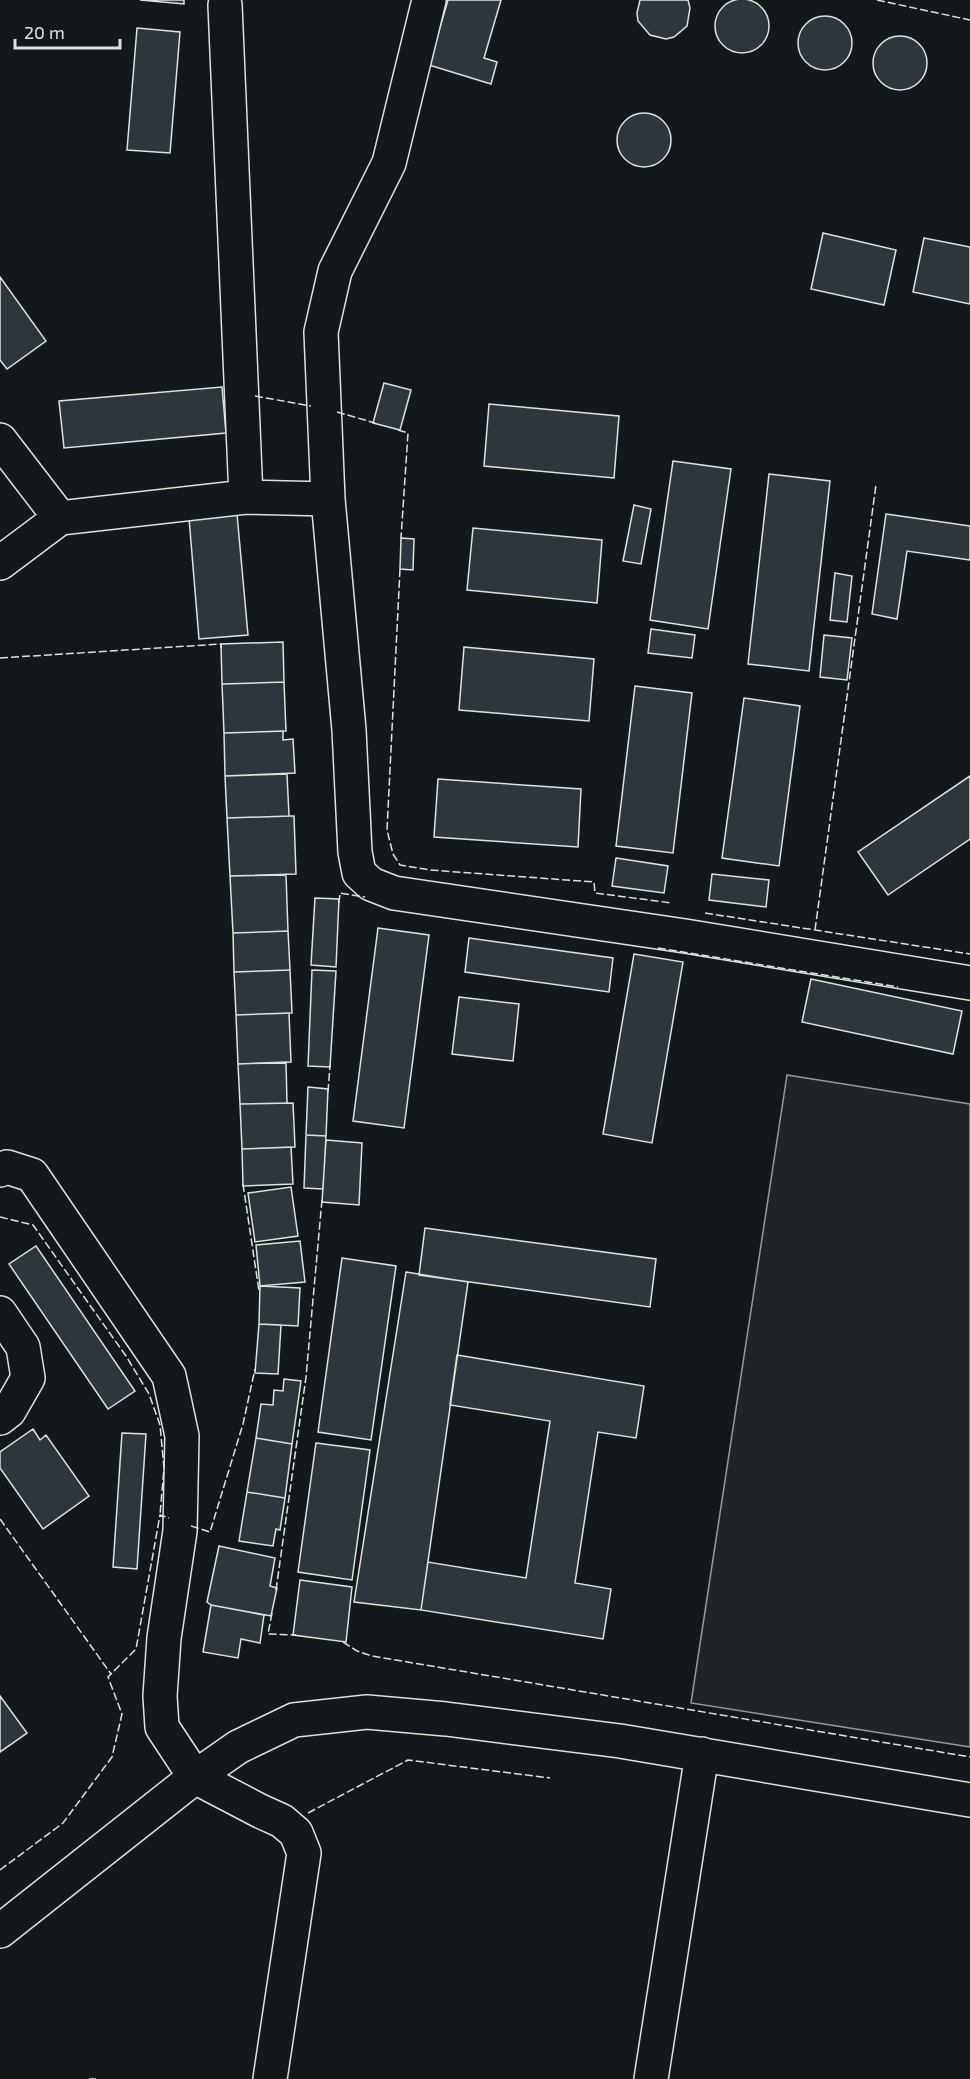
<svg xmlns="http://www.w3.org/2000/svg" width="970" height="2079" viewBox="0 0 970 2079" font-family="'Exo 2',sans-serif">
<style>
.green{fill:#202428;stroke:#939e99;stroke-width:1.5}
.building{fill:#2c363c;stroke:#d8e6dc;stroke-width:1.5}
.lines{fill:none;stroke-linecap:round;stroke-linejoin:round}
.minor-casing{stroke:#d8e6dc;stroke-width:36}
.minor{stroke:#14181c;stroke-width:33}
.fence{stroke:#d8e6dc;stroke-width:1.5;stroke-dasharray:8 3;stroke-linecap:butt}
</style>
<rect width="100%" height="100%" fill="#14181c"/>
<path class="green" d="M787,1075L970,1104V1747L691,1703Z"/>
<path class="building" d="M715 26a27 27 0 1 1 54 0a27 27 0 1 1-54 0Z
M140,0H184V4Z
M448,0H501L484,58L497,62L491,84L429,65Z
M640,0H688L690,8L687,26L674,37L666,39L650,35L638,21L637,13Z
M798 43a27 27 0 1 1 54 0a27 27 0 1 1-54 0Z
M137,28L180,32L170,153L127,150Z
M873 63a27 27 0 1 1 54 0a27 27 0 1 1-54 0Z
M617 140a27 27 0 1 1 54 0a27 27 0 1 1-54 0Z
M823,233L896,250L884,305L811,289Z
M924,238L970,247V304L913,292Z
M0,277L46,341L7,369L0,360Z
M384,383L411,390L400,430L373,423Z
M222,387L226,433L64,448L59,401Z
M489,404L619,416L614,478L484,466Z
M673,461L731,469L708,629L650,620Z
M769,474L830,481L809,671L748,664Z
M634,505L651,509L641,564L623,561Z
M237,514L248,635L199,639L189,518Z
M886,514L970,526V560L907,551L897,619L872,614Z
M473,528L602,540L597,603L467,590Z
M401,538L414,539L413,570L400,569Z
M835,573L852,576L847,622L830,620Z
M651,629L695,635L692,658L648,653Z
M824,635L852,638L847,680L820,677Z
M283,642L284,682L222,684L221,644Z
M464,647L594,659L589,721L459,710Z
M284,682L286,731L224,733L222,684Z
M635,686L692,693L673,853L616,846Z
M744,698L800,706L779,866L722,858Z
M283,731V740L293,739L295,773L225,776L224,733Z
M287,774L289,816L227,818L225,776Z
M970,776V839L888,895L858,852Z
M438,779L581,789L578,847L434,837Z
M289,816H294L296,874L230,876L227,818Z
M616,858L668,866L664,893L612,886Z
M712,874L769,880L766,907L709,900Z
M286,875L288,931L233,933L230,876Z
M315,898L339,899L336,967L311,965Z
M378,928L429,935L404,1128L353,1121Z
M288,931L290,970L234,972L233,933Z
M469,938L613,958L609,992L465,972Z
M634,954L683,962L652,1143L603,1134Z
M290,970L292,1013L236,1015L234,972Z
M312,970L336,971L330,1067L308,1066Z
M811,979L962,1011L953,1054L802,1022Z
M459,997L519,1004L513,1061L452,1054Z
M289,1013L291,1062L238,1064L236,1015Z
M286,1062L287,1103L240,1104L238,1064Z
M308,1087L328,1089L326,1136L306,1135Z
M293,1103L295,1147L242,1149L240,1104Z
M306,1135L326,1136L323,1189L304,1188Z
M326,1140L362,1143L359,1205L322,1202Z
M291,1147L293,1184L243,1186L242,1149Z
M291,1187L298,1236L255,1242L248,1193Z
M425,1228L656,1259L650,1307L419,1275Z
M300,1241L305,1282L260,1286L256,1245Z
M36,1246L135,1391L108,1409L9,1264Z
M342,1258L396,1266L371,1440L318,1432Z
M406,1272L468,1282L421,1610L354,1602Z
M260,1286L300,1288L298,1326L259,1324Z
M259,1324L281,1325L278,1374L255,1373Z
M457,1355L644,1386L636,1438L598,1432L575,1583L611,1589L603,1639L421,1610L428,1562L526,1578L550,1421L450,1405Z
M284,1379L301,1381L292,1444L256,1438L261,1404L273,1405L274,1390L283,1391Z
M33,1429L40,1440L46,1435L89,1496L43,1529L0,1468V1452Z
M122,1433L146,1434L137,1569L113,1567Z
M256,1438L292,1444L285,1498L247,1492Z
M316,1443L370,1450L352,1580L298,1572Z
M247,1492L285,1498L280,1530L276,1529L273,1546L239,1541Z
M219,1546L275,1558L270,1586L277,1588L271,1616L211,1605L207,1602Z
M300,1580L352,1587L346,1642L293,1635Z
M211,1605L264,1615L260,1643L241,1639L238,1658L203,1652Z
M0,1696L27,1733L0,1752Z"/>
<g class="lines">
<g class="minor-casing">
<path id="minor" d="M429,0L389,163L335,271L321,332L328,499L349,730L355,852L359,873L371,884L394,893L685,936L970,983
M225,5L246,497
M0,440L60,518
M0,563L60,518L246,497L328,499
M0,1170L7,1167L32,1175L169,1376L182,1436L180,1531L164,1638L160,1696L162,1727L195,1777L260,1811L282,1821L296,1833L304,1853L270,2079
M0,1313L23,1347L28,1378L9,1411L0,1418
M0,1931L195,1777L238,1747L294,1720L367,1712L446,1719L620,1741L970,1800
M651,2079L702,1754"/>
</g>
<use href="#minor" class="minor"/>
<path class="fence" d="M877,0L970,20
M255,396L311,406
M337,412L375,423
M398,430L408,433L401,538
M400,569L387,830L393,854L400,865L430,870L594,882L595,893L672,903
M0,658L221,644V648
M339,903L340,893L365,897
M705,913L970,954
M815,930L876,485
M658,948L898,987
M328,1092L330,1065
M243,1184L259,1291
M0,1217L33,1225L126,1356L149,1394L160,1425L164,1468L160,1515
M0,1519L111,1674
M191,1526L210,1532L243,1424L255,1369
M276,1590L306,1377L322,1200
M272,1613L268,1634L296,1635
M343,1642L357,1651L372,1656L970,1757
M308,1813L408,1760L550,1778
M0,1870L63,1823L112,1757L122,1714L108,1677L136,1649L160,1515L169,1518
M89,2079H96"/>
</g>
<path d="M15 39v9h105v-9" fill="none" stroke="#d8e6dc" stroke-width="3"/>
<text x="24" y="39" font-size="18" fill="#d8e6dc" stroke="#14181c" stroke-width="4.5" paint-order="stroke">20 m</text>
</svg>
